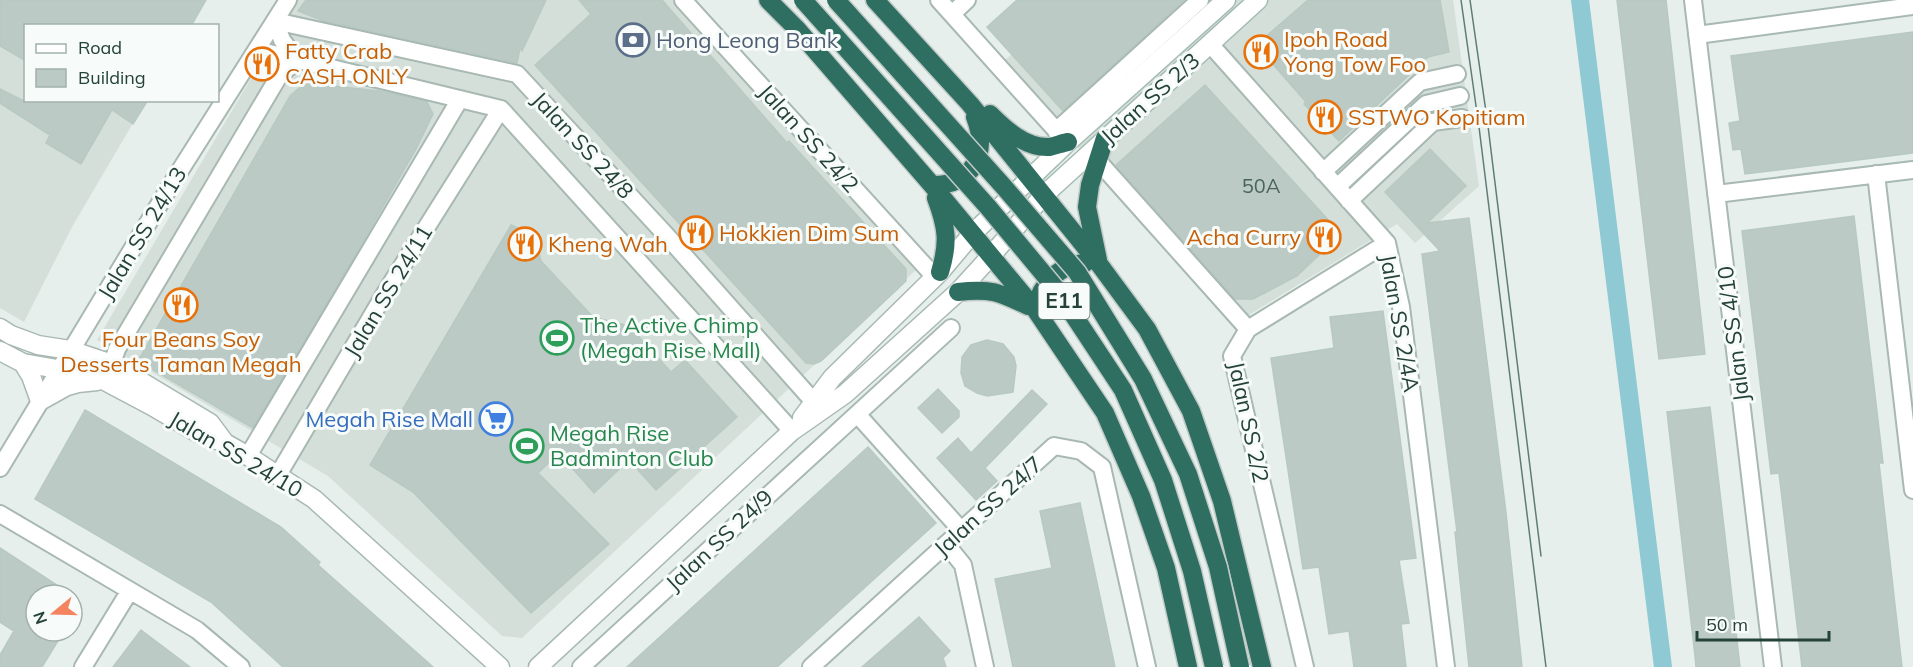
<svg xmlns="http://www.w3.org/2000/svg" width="1913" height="667" viewBox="0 0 1913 667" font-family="Mulish,sans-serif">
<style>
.built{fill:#d4dfda}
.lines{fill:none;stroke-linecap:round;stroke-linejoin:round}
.canal{stroke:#8ec9d4;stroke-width:18}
.building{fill:#bbcac4;stroke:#b8c9c2;stroke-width:1.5}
.minor-casing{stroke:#a8b8b2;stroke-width:20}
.tertiary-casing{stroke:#a8b8b2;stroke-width:21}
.secondary-casing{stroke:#a4bbb3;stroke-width:21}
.motorway-casing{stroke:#c2cac8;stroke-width:21}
.minor{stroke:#fff;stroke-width:16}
.tertiary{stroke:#fff;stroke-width:18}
.secondary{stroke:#fff;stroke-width:18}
.motorway{stroke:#2f6f62;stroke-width:18}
.tram{stroke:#5f7d75;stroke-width:1.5}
.motorway-bridge-casing{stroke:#c2cac8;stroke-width:21;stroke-linecap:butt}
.motorway-bridge{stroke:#2f6f62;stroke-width:18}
.labels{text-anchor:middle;stroke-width:6;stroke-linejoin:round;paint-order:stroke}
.number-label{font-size:20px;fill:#4a645c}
.shield{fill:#f7fbf9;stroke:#637a73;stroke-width:1.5}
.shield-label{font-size:21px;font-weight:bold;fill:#24423a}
.food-label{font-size:22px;fill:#c56008;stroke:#f7fbf9;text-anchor:start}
.service-label{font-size:22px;fill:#4e5e75;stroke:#f7fbf9;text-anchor:start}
.street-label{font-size:22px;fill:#24423a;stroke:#f7fbf9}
.leisure-label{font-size:22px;fill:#27864d;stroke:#f7fbf9;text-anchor:start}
.shop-label{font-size:22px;fill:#366cbe;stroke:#f7fbf9;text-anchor:end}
</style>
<rect width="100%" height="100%" fill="#e6efeb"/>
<path class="built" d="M0,0L26,26V100L146,101L72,227L24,322L0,308Z
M297,0H673L918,268L522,638L502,636L328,476L97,340Z
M1072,0H1453L1479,186L1415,243L1397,224L1234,324L1003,62Z"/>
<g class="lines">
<path class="canal" d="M1580,0L1663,667"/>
</g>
<path class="building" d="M0,0H206L191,26H26V61L0,46Z
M306,0H546L522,51L520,48L517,63L324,21L298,11Z
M579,0H662L787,143L789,141L906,269V281L821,361L814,364L806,363L535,65L591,14Z
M1017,0H1184L1063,111L987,27Z
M1308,0H1440L1449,52L1428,57L1339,141L1304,104L1306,102L1256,45Z
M1617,0H1666L1705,354L1659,359Z
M1913,32V153L1745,174L1741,149L1733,150L1729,123L1740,121L1731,56Z
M305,83L379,91L399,95L427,102L433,114L416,149L357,252L253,428L138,361L290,96Z
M1205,85L1341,234L1297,276L1253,299H1235L1116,165Z
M0,89L22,100H148L133,124L112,110L81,164L46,143L50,135L0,103Z
M1430,149L1466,186L1427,223L1469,218L1506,513L1522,667H1469L1455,532H1457L1422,254L1440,251L1385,192Z
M1854,216L1883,463H1879L1902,667H1802L1779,473L1771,474L1742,231Z
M511,225L534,235L541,261L593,317L629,326L671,372L685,360L737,417L656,490L629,460L594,493L559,453L538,473L609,544L531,613L413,492L370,465Z
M1383,311L1416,558L1399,560L1409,623L1401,624L1406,667H1354L1349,631L1329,634L1319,567L1303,569L1271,358L1334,348L1330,317Z
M987,340L1003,344L1014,357L1016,366L1013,392L987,396L977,393L965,386L961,373L962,357L971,345Z
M938,389L959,411V417L942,433L918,408Z
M1032,390L1047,404L985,468L997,481L976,500L937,458L958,438L971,453Z
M1710,407L1728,562L1740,667H1696L1695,656L1667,412Z
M85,410L281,527L320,562L318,565L433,667H283L211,602L35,499Z
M868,447L936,523L777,667H627Z
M1080,503L1115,667H1013L995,579L1052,568L1040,511Z
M0,548L72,595H36V631H64L42,667H0V655L14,631L0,622Z
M919,617L950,651L943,658L946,667H862Z
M141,630L190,667H113Z"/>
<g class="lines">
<g class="minor-casing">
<path id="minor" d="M683,0L935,277
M939,0L1063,138
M1693,0L1773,667
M952,14L967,0
M275,21L517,74L666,235L814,402
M275,21L282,40L297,60
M1697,35L1913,6
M1210,44L1387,243L1401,307L1446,667
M257,50L501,109L792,431
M1056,131L1200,0
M1098,161L1248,329
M1323,172L1420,82L1457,74
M1876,174L1913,490
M1337,187L1426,104L1460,96
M1716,194L1913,170
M1349,201L1433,122L1462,118
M112,364L117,349L279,76L297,60
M857,414L961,530
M248,456L460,99
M0,468L174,180L288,0
M278,475L387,290L501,109
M0,514L197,630L241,667
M946,544L963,565L985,667
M83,667L129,592
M581,667L951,328
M811,667L1054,446L1081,451L1102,467L1147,667
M1305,667L1232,356L1248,329L1387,243"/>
</g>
<g class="tertiary-casing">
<path id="tertiary" d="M0,328L11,335L38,345L70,350L112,364L210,423L225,443
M0,351L23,363L80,373L103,380L152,406L198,433L225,443L248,456L314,499L500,667
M23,363L31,376L40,401L67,386L78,383L97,381
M802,418L832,378L940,272L972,234
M538,667L792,431L845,394L958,292L990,257"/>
</g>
<g class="secondary-casing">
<path id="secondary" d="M972,234L1068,142L1226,0
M990,257L1043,196L1258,0"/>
</g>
<g class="motorway-casing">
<path id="motorway" d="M768,0L796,28L932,185L1035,309L1105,413L1141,496L1166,568L1188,667
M875,0L970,104L1099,264L1147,329L1191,411L1222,501L1262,667
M990,114C1005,129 1025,148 1049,147C1055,146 1062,143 1068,142
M932,185C973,186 989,153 975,117
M936,198C947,227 949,243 940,272
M1098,260L1087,207L1090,185L1105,138
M958,292C990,288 999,292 1028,306
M1035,309C1041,284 1058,265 1085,263"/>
</g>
<use href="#minor" class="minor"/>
<use href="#tertiary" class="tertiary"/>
<use href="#secondary" class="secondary"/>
<use href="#motorway" class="motorway"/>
<path class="tram" d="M1461,0L1479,127L1546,667
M1470,0L1488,126L1541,556"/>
<g class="motorway-bridge-casing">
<path id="motorway-bridge" d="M803,0L988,207L1057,290L1123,390L1163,480L1192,571L1214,667
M836,0L1004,187L1077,272L1143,379L1188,474L1218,567L1240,667"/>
</g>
<use href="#motorway-bridge" class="motorway-bridge"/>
</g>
<defs>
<g id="bank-ring" transform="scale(1.725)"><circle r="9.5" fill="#f7fbf9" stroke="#5c6f8a" stroke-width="1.5"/><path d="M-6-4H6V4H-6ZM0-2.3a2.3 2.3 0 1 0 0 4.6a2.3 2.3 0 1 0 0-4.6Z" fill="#5c6f8a"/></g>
<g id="restaurant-ring" transform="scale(1.725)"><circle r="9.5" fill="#f7fbf9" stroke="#e8710a" stroke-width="1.5"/><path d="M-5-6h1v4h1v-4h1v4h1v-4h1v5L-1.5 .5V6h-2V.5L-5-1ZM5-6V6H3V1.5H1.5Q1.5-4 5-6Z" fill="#e8710a"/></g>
<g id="stadium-ring" transform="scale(1.725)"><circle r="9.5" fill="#f7fbf9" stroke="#2e9e5b" stroke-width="1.5"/><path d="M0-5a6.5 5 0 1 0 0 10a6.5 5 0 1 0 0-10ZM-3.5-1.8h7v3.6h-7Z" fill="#2e9e5b"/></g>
<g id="supermarket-ring" transform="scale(1.725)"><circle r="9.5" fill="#f7fbf9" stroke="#3f7fe0" stroke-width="1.5"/><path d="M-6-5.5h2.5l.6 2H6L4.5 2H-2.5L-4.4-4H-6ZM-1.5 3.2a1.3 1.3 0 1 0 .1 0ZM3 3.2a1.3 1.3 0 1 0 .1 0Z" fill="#3f7fe0"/></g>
</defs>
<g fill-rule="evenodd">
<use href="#bank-ring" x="633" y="40"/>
<use href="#restaurant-ring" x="1261" y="52"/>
<use href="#restaurant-ring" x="262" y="64"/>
<use href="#restaurant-ring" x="1325" y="117"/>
<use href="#restaurant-ring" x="696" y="233"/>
<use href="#restaurant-ring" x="1324" y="237"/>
<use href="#restaurant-ring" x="525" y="244"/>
<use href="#restaurant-ring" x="181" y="305"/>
<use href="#stadium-ring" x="557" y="338"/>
<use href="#supermarket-ring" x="496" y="419"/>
<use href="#stadium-ring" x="527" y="446"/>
</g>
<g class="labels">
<g class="number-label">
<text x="1261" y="193">50A</text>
</g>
<rect class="shield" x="1038.5" y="283" width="51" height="36" rx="4.5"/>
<g class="shield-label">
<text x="1064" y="308">E11</text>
</g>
<g class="food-label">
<text x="1284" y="47">Ipoh Road<tspan x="1284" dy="25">Yong Tow Foo</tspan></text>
<text x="285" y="59">Fatty Crab<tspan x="285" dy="25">CASH ONLY</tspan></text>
<text x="1348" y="125">SSTWO Kopitiam</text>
<text x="719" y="241">Hokkien Dim Sum</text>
<text x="1301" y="245" text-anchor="end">Acha Curry</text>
<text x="548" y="252">Kheng Wah</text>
<text x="181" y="347" text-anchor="middle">Four Beans Soy<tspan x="181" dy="25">Desserts Taman Megah</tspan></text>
</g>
<g class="service-label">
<text x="656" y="48">Hong Leong Bank</text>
</g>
<g class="street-label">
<text transform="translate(1150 98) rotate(-42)" y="8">Jalan SS 2/3</text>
<text transform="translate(809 138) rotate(48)" y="8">Jalan SS 24/2</text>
<text transform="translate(583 145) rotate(47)" y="8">Jalan SS 24/8</text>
<text transform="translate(142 233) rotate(-59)" y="8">Jalan SS 24/13</text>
<text transform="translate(388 291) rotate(-59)" y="8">Jalan SS 24/11</text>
<text transform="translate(1400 323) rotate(80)" y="8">Jalan SS 2/4A</text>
<text transform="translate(1733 334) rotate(-97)" y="8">Jalan SS 4/10</text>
<text transform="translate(1249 422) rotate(78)" y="8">Jalan SS 2/2</text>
<text transform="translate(236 454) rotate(30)" y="8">Jalan SS 24/10</text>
<text transform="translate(988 506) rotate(-42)" y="8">Jalan SS 24/7</text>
<text transform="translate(719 540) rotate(-43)" y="8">Jalan SS 24/9</text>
</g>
<g class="leisure-label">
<text x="580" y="333">The Active Chimp<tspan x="580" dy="25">(Megah Rise Mall)</tspan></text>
<text x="550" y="441">Megah Rise<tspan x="550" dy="25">Badminton Club</tspan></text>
</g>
<g class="shop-label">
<text x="473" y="427">Megah Rise Mall</text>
</g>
</g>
<rect x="24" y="24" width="195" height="78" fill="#f7fbf9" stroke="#a3b1ad" stroke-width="1.5"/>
<rect x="36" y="44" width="30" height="9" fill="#ffffff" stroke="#a3b1ad" stroke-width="1.5"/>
<text x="78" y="54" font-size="18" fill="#24423a">Road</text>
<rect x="36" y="69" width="30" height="18" fill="#bbcac4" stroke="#a3b1ad" stroke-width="1.5"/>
<text x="78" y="84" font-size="18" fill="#24423a">Building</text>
<g transform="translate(54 613) rotate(251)"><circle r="28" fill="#f7fbf9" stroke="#a3b1ad" stroke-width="1.5"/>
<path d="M0-4.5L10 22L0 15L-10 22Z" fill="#f4845f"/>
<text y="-9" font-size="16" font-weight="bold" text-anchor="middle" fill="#24423a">N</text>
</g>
<path d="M1697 631v9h132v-9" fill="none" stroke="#24423a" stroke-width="3"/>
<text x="1706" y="631" font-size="18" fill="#24423a" stroke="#f7fbf9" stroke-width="4.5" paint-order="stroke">50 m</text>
</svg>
